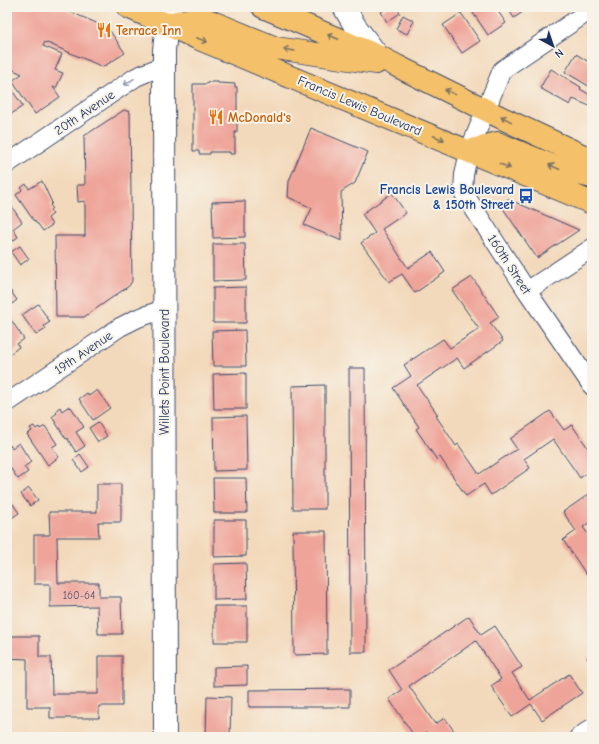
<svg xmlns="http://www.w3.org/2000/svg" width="599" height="744" viewBox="0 0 599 744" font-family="'Comic Neue',sans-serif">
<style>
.building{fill:#efa49a}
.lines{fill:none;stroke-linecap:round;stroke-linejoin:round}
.minor-casing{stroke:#3b486c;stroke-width:20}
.tertiary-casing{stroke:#3b486c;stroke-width:24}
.primary-casing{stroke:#3b486c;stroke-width:24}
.minor{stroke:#fff;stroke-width:18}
.tertiary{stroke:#fff;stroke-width:22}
.primary{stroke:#f4c16a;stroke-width:22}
.oneway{stroke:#7d7163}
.oneway2{stroke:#8d97ae}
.labels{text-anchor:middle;stroke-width:4;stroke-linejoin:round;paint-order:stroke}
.number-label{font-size:11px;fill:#504c6d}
.food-label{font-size:13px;font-weight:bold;fill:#c56008;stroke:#f7f3e8;text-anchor:start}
.street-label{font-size:13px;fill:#1b2f5e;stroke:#f7f3e8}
.transit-label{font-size:13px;font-weight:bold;fill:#164399;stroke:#f7f3e8;text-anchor:end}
</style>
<rect width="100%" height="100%" fill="#f7f3e8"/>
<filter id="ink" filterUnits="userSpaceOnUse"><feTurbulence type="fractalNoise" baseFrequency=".025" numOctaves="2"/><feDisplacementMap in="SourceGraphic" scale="8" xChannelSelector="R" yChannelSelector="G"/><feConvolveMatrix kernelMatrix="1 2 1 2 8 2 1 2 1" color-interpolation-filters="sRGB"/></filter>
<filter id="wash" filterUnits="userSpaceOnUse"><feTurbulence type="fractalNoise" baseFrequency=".012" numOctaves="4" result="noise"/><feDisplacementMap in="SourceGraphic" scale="16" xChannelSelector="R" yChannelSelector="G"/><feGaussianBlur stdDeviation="0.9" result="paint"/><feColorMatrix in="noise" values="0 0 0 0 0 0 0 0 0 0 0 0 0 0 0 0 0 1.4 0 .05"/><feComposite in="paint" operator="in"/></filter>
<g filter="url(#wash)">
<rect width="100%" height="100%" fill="#f3d9bb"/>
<g id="blocks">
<path class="building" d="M7,7H59L108,28L125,53L103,67L45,42L43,46L62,54L55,70L63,73L56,88L53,87L60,97L35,114L12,81L22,74L7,67Z
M388,7H396L400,13L387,22L381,12Z
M469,7H495L506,23L488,35Z
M507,7H530L514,18Z
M461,13L480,41L462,53L443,25Z
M403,15L414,21L407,34L396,29Z
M576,54L592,64V88L565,72Z
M551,69L581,87L580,89L592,96V107L573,99L570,105L540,88Z
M208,82H218V83L235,84V87H237V132H235V154H230V152H210V154H199V151H193V84H207Z
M7,83L23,106L7,117Z
M124,110L130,112L132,281L129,286L84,317H56L55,236H85V201L78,202L77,185H85L84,136Z
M311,128L368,152L355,183L341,192L342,241L304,225L312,208L288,197L289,181Z
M42,181L52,203L50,205L52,208L50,210L53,214L48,218L52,225L43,231L38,224H37L34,220V221L16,195L22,190L21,188L26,184L29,189Z
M392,193L406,213L382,229L408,268L432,252L445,272L415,293L402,274L389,282L361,243L375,233L362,214Z
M508,199L579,230L537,258L500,204Z
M245,201V237L213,238L212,202Z
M10,204L22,222L13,229L18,237L11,242L7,237V206Z
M213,244H245L246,280L213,281Z
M20,246L29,259L20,265L11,252Z
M472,277L499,317L490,323L503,341L464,368L457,358L417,385L438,415L436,416L456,446L458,444L479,474L517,449L510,439L550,411L564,430L572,425L592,454V469L580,478L553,439L524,459L530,468L491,495L484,484L466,496L440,457L437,460L416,429L419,427L393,388L411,376L404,365L443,339L450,348L479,329L452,290Z
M7,286L17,300L8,307L7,305Z
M246,287V323H213V288Z
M38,304L50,322L44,326L46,329L36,335L22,315Z
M7,314L24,339L17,344L19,347L10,354L7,349Z
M245,330L246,366H213L212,331Z
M349,368H365L366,652H350Z
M246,373V409H214L213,374Z
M325,385V509H293L292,386Z
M97,390L110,408L93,420L79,399L87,393L89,396Z
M69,406L70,408L71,407L84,427L76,432L85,446L76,452L67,438L66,439L52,417L57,413L55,411L60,407L62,411Z
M246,416L247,470L214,471L213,417Z
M98,422L107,436L98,442L89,428Z
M34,426L36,429L39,427L40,429L45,426L57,444L52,447L59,457L48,465L27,434L32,431L30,428Z
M19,443L31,462L24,467L28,472L18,479L7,463V447L10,445L12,448Z
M80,454L89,467L82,472L73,460Z
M213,478H246L247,513H214Z
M97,484H121V522H98L99,537H57L58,583H99V597H121L122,634H98L97,606L50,607V584H34V535H50L49,512H97Z
M29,488L38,500L30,506L21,494Z
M592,492V521L583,527L592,540V578L590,580L563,540L576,531L563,512Z
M13,504L19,513L7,521V508Z
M214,520H246V556L214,557Z
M293,531H326L327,654L294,655Z
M246,563L247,599L214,600V564Z
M214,606H247V642H214Z
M469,616L481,635L495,626L522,667L512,673L530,700L569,674L582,693L542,720L531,704L512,717L491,686L501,679L476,641L409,686L435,724L445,718L458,737H429L426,732L419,737H415L389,699L402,690L389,670Z
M7,636H39V657H51L52,694H98V656H122V706H99V718H50V707H27V659L7,658Z
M592,655V666L587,658Z
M247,666V685L214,686V667Z
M350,689V707H249V690Z
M207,696L231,697L230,737H206Z"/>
</g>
</g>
<g filter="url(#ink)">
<use href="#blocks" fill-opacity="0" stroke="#3b486c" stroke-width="1"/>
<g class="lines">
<g class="minor-casing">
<path id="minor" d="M592,9L502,70L469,151L464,175L463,192L527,291L592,386
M7,164L136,77L164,65
M527,291L592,248
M7,403L120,327L138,318L164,309
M579,737L592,728"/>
</g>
<g class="tertiary-casing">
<path id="tertiary" d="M344,7L355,26L378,56
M165,737L164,50L167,24L171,7"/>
</g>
<g class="primary-casing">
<path id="primary" d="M128,7L197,38L592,203
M263,7L378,56L397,66L504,119L592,160
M167,24L200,17L276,48L376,63
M469,151L497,143L562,170L592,177"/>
</g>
<use href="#minor" class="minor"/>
<use href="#tertiary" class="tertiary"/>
<use href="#primary" class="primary"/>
</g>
<defs><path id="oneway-shaft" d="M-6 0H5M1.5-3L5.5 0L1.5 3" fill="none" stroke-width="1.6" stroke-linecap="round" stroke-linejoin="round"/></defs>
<g class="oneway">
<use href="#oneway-shaft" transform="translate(333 37) rotate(-157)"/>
<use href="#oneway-shaft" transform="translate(202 40) rotate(22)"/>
<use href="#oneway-shaft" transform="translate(289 50) rotate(-171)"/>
<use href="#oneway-shaft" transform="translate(450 92) rotate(-154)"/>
<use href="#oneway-shaft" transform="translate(506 119) rotate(-154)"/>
<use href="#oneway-shaft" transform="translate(439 138) rotate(23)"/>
<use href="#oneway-shaft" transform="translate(505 166) rotate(23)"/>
<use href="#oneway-shaft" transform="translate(554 167) rotate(-157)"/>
</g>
<use class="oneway2" href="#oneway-shaft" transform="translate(129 82) rotate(146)"/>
</g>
<defs>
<g id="restaurant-bare" transform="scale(1.2)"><path d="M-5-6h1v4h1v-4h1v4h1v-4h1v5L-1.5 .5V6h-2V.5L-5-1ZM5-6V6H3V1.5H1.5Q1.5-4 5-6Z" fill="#e8710a" stroke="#f7f3e8" stroke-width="2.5" paint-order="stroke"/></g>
<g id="bus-bare" transform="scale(1.2)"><path d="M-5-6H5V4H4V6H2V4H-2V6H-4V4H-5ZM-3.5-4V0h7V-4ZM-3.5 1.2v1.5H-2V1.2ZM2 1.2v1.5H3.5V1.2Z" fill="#1a4fb4" stroke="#f7f3e8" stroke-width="2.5" paint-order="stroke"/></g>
</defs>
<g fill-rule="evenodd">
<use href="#restaurant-bare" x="104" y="30"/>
<use href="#restaurant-bare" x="216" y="117"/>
<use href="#bus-bare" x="526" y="196"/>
</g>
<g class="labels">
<g class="number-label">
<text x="79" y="599">160-64</text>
</g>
<g class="food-label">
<text x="116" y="35">Terrace Inn</text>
<text x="228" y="122">McDonald's</text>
</g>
<g class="street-label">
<text transform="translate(360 105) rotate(23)" y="5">Francis Lewis Boulevard</text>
<text transform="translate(84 112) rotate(-34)" y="5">20th Avenue</text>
<text transform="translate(510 264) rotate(57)" y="5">160th Street</text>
<text transform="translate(83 352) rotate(-34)" y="5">19th Avenue</text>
<text transform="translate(164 372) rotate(-90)" y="5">Willets Point Boulevard</text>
</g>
<g class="transit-label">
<text x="514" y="194">Francis Lewis Boulevard<tspan x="514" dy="15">&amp; 150th Street</tspan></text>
</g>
</g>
<rect width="599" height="744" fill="none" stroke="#f7f3e8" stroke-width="24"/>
<g transform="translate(553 46) rotate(140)" stroke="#f7f3e8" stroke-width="3" paint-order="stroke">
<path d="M0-3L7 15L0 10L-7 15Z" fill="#1b2f5e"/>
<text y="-6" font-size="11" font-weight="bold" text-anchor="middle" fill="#1b2f5e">N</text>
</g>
</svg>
